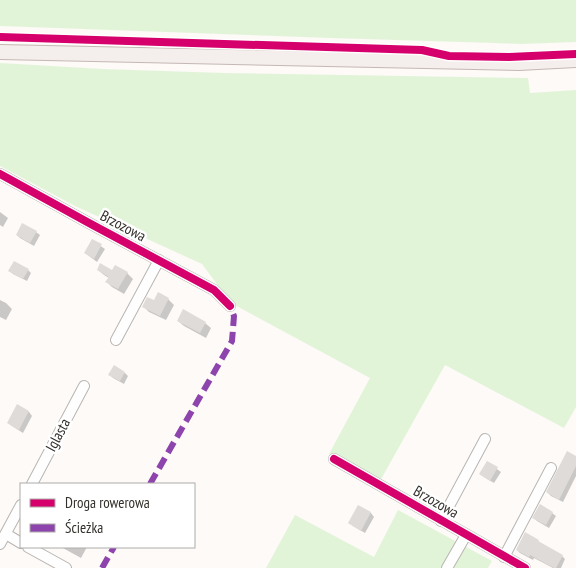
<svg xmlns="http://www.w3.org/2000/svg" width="576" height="568" viewBox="0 0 576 568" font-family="'PT Sans Narrow',sans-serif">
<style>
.green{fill:#e2f4d8}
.shadow{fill:#0003}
.building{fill:#dedbd8}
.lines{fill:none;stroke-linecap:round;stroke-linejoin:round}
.minor-casing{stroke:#b8b5b2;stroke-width:12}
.major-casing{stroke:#c5b8b3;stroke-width:16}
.minor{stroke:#fffefe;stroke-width:10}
.major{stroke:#f4eeec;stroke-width:14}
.quiet{stroke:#8e44ad;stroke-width:6;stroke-dasharray:12 6;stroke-linecap:butt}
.cycleway-casing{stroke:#fff;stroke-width:11}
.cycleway{stroke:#d6006c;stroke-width:8}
.labels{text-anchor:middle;stroke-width:5;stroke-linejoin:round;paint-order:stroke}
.street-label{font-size:15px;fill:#332f2b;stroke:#fff}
</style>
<rect width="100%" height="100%" fill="#fdfaf8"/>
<path class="green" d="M0,0H576V42L522,44L331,38L0,26Z
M0,63L103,69L224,73L528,78L530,93L576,90V407L564,428L445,365L380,481L329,454L370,378L231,303L202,264L75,206L0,166Z
M398,510L492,561L488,568H266L295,515L374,557Z"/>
<path class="shadow" d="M0,212L8,218L3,227L0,225Z
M36,232L40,235L34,246L20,238L17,235Z
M92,240L105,249L97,262L85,253Z
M28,270L31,273L27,281L13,274L10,271Z
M98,270L127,273L133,279L124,294L112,287L107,282L109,278L104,275Z
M168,299L174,305L166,320L149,312L143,306L154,302Z
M0,300L6,303L12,309L6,320L0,317Z
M178,321L205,323L211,328L206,338L184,326Z
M125,373L128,376L124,384L113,378L110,375Z
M18,406L29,412L32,416L23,433L12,426L8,423Z
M576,457V476L563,502L551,496L547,492Z
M487,462L501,472L494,483L484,477L480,474Z
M358,506L371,513L374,517L365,533L353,526L349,523Z
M552,513L556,516L549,528L537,521L534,518Z
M538,541L542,544L562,556L565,559L561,568H553L534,558L533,560L520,553L517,550Z
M61,547H87L81,558Z"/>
<path class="building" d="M22,223L37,231L30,243L16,235Z
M92,239L102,244L94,259L84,253Z
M14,261L29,269L23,279L8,271Z
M100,263L112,270L115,265L128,272L118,289L105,282L109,277L97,270Z
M158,292L169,298L160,316L142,307L147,297L154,300Z
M183,309L206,322L200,333L177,321Z
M114,365L125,372L120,381L108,375Z
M17,404L29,411L19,430L7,423Z
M567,451L576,456V466L559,500L546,492Z
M487,461L498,467L490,481L479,474Z
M540,504L553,512L546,525L532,518Z
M358,505L371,512L361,531L348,523Z
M525,532L539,540L538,541L563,555L556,568H554L530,555L529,557L516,550Z"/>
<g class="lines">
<g class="minor-casing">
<path id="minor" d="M0,174L89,223L214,290L230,306
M116,340L159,260
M334,459L525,568
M32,484L84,386
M441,521L485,439
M6,534L21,543
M0,544L21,505
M28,547L66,568
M504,557L551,468
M447,568L466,535"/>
</g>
<g class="major-casing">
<path id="major" d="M0,52L519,63L576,60"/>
</g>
<use href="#minor" class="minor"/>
<use href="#major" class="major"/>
<path class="quiet" d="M150,484L232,341L234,316L230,306
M102,568L114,547"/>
<g class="cycleway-casing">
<path id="cycleway" d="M0,37L422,50L449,56L509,57L576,54
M0,174L89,223L214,290L230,306
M334,459L525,568"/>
</g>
<use href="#cycleway" class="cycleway"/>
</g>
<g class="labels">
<g class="street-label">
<text transform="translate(123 226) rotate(28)" y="5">Brzozowa</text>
<text transform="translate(58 435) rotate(-62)" y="5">Iglasta</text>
<text transform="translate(436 502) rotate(30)" y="5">Brzozowa</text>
</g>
</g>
<rect x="20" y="483" width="175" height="65" fill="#ffffff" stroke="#adacaa"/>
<rect x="30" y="499" width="25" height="8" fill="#d6006c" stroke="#adacaa"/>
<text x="65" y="508" font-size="15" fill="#332f2b">Droga rowerowa</text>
<rect x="30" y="524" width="25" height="8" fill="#8e44ad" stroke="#adacaa"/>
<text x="65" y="533" font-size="15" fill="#332f2b">Ścieżka</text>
</svg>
